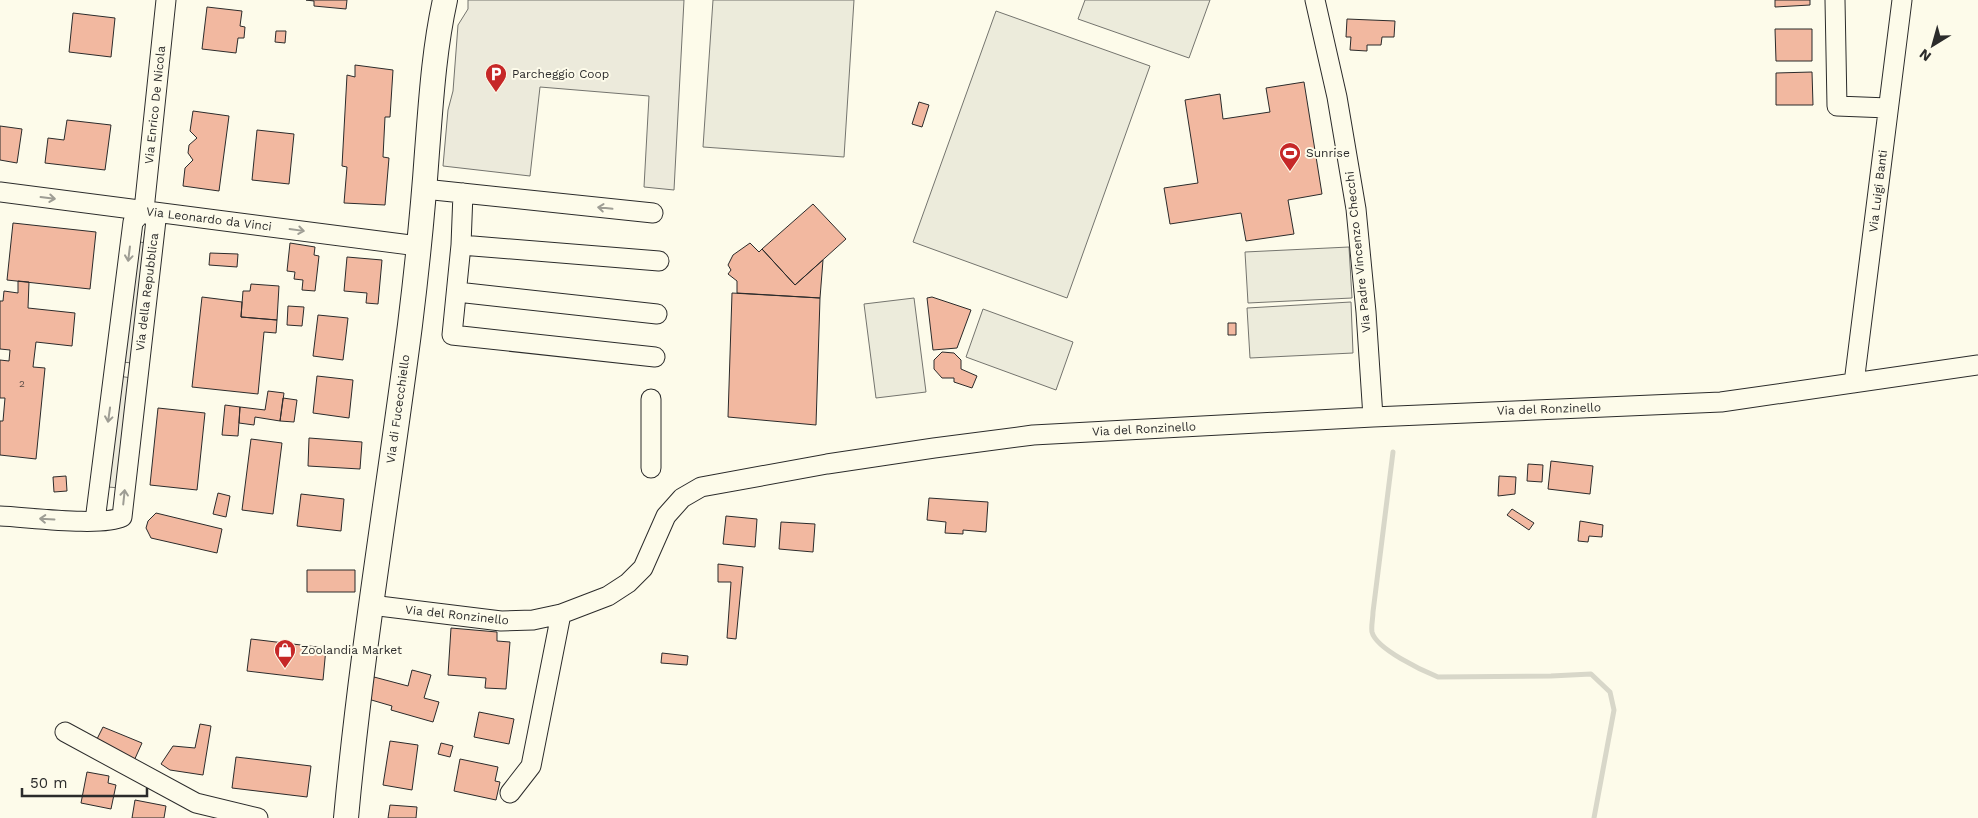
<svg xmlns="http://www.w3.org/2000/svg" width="1978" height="818" viewBox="0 0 1978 818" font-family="'Work Sans',sans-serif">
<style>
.green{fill:#ecebdb;stroke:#74746e}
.parking{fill:#eceadb;stroke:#74746e}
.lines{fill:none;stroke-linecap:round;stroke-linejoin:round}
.stream{stroke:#d8d7c9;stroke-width:5}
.building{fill:#f2b8a0;stroke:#2b2b2b}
.minor-casing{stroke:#2b2b2b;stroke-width:21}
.major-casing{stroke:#2b2b2b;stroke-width:26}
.minor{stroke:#fdfbea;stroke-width:19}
.major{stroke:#fdfbea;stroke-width:24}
.oneway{stroke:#9e9d94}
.labels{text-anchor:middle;stroke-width:4;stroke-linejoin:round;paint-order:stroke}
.number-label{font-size:10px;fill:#5d4e48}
.poi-label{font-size:12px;fill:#2b2b2b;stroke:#fdfbea;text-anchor:start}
.street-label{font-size:12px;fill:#2b2b2b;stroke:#fdfbea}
</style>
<rect width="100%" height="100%" fill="#fdfbea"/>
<path class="green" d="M713,0H854L844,157L703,147Z
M1085,0H1210L1189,58L1078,19Z
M996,11L1150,66L1067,298L913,242Z
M1349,247L1352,298L1248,303L1245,252Z
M914,298L926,392L876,398L864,304Z
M1351,302L1353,353L1250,358L1247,308Z
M983,309L1073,342L1056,390L966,357Z"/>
<path class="parking" d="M468,0H684L674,190L644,187L649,96L540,87L530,176L443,166L448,110L453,91L458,25L468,9Z
M134,241L146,243L133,363L121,362Z
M119,376L131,378L120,488L108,487Z"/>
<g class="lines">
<path class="stream" d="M1393,452L1373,612C1373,618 1371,626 1372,632C1376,649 1423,671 1438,677L1551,676L1591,674L1610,692L1614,710L1594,818"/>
</g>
<path class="building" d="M306,0H347L346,9L314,6V1Z
M1775,0H1810V5L1775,7Z
M207,7L242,11L240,26L245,27L244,38H238L236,53L202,49Z
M73,13L115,18L111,57L69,52Z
M1347,19L1395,21L1394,37H1382L1381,45H1367V51L1350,50L1351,37H1346Z
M1775,29H1812V61H1776Z
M276,31H286L285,43L275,42Z
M355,65L393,70L390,117H385L383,157L389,158L385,205L344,203L347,167L342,166L347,75L355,77Z
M1812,72L1813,105H1776V73Z
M1304,82L1322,194L1288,200L1294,234L1246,241L1241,213L1170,224L1164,188L1198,183L1185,100L1220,94L1223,119L1270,112L1266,88Z
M919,102L929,105L922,127L912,124Z
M193,111L229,116L219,191L183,186L185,168L193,160L188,153L189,145L197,138L190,131Z
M67,120L111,125L105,170L45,163L48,138L64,140Z
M0,126L22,129L17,163L0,160Z
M257,130L294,134L289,184L252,180Z
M813,204L846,239L795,285L762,249Z
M13,223L96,232L90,289L7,280Z
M290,243L315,247L314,255L319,256L315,291L302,290L303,280L294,279L295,272L287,271Z
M750,243L759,252L762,249L795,285L823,260L820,298L737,293V281L728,274L731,270L728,265L733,255Z
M210,253L238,254L237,267L209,265Z
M347,257L382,260L378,304L366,303L367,293L344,291Z
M18,281L29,282L28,308L75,313L72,346L36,342L33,367L45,368L36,459L0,455V421H3L5,398H0V360L9,361L10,350L0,349V301H3L4,291L18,293Z
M251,284L279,286L277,320L241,317L243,291H250Z
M732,293L820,298L816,425L728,417Z
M202,297L242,302L241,317L277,320L276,333L264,332L258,394L192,387Z
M932,297L971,310L957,348L933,350L927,298Z
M288,306L304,307L302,326L287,325Z
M318,315L348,318L343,360L313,356Z
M1228,323H1236V335H1228Z
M942,352L954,353L961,360V369L977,376L972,388L954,382V378H942L934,369V360Z
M317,376L353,380L349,418L313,413Z
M268,391L284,393L280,421L255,417L254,425L239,423L240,407L265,410Z
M283,398L297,400L294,422L280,421Z
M225,405L240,407L238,436L222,435Z
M158,408L205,413L197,490L150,485Z
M309,438L362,442L360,469L308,466Z
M251,439L282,443L273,514L242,510Z
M1551,461L1593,466L1590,494L1548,489Z
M1528,464L1543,465L1542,482L1527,481Z
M66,476L67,491L54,492L53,477Z
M1499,476L1516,477L1515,494L1498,496Z
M218,493L230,496L226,517L213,514Z
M301,494L344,499L341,531L297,526Z
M929,498L988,502L986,532L963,530V534L945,533L946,522L927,520Z
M1512,509L1534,523L1529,530L1507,515Z
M156,513L222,529L217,553L151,538L146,528L148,521Z
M726,516L757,519L755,547L723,544Z
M1580,521L1603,525L1602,537L1589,536L1588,542L1578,541Z
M781,522L815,524L813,552L779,549Z
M718,564L743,567L736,639L727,638L731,582H718Z
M307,570H355V592H307Z
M451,628L497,632V641L510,642L506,689L485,688L486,678L448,675Z
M251,639L326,648L323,680L247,671Z
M662,653L688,656L687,665L661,663Z
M412,670L431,675L424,698L439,702L433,722L391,710L392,706L368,699L374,677L408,686Z
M479,712L514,719L509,744L474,737Z
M200,724L211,726L203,775L170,770L161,764L173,746L195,748Z
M103,727L142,743L133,763L95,743Z
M390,741L418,745L412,790L383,785Z
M441,743L453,746L450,757L438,754Z
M236,757L311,766L307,797L232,788Z
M460,759L498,767L495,781L500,782L496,800L454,791Z
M87,772L109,776L108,783L116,785L111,809L81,803Z
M135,800L166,806L164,818H132Z
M390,805L417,807L416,818H388Z"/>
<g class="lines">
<g class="minor-casing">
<path id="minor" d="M1315,0L1337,97L1356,209L1366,312L1373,417
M1835,0L1837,106L1888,108
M424,189L653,213
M0,192L418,246
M463,193L461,245L452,335L655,357
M144,210L166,0
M461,245L659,261
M457,292L657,314
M1854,383L1902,0
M651,399V468
M0,516C27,517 101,527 122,517L156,220L144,210
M95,521L133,222L144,210
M371,605L501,621L533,620L561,614L608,596L628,583L643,568L666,516L682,498L701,487L827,464L934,448L1033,435L1373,417L1721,402L1978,365
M65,732L196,803L258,818
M510,793L531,766L561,614"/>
</g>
<g class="major-casing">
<path id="major" d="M346,818C361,653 389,489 410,325C417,268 423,210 427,152C431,101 434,50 445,0"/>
</g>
<use href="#minor" class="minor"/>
<use href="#major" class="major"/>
</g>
<defs><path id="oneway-shaft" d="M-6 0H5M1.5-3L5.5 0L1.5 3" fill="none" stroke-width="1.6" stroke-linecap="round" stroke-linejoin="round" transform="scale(1.25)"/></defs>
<g class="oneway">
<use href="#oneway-shaft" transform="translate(48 198) rotate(7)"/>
<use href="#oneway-shaft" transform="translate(605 208) rotate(-174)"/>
<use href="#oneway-shaft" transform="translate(297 230) rotate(8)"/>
<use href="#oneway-shaft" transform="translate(129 254) rotate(97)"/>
<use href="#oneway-shaft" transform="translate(109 415) rotate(98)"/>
<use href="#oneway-shaft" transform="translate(124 497) rotate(-84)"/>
<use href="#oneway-shaft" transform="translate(47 519) rotate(-177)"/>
</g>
<defs>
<g id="parking-pin" transform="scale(1.125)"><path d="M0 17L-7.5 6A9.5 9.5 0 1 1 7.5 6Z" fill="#c62828" stroke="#fdfbea"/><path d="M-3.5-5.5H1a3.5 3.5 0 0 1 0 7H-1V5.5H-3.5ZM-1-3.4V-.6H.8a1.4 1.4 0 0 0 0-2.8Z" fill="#fff"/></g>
<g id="stadium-pin" transform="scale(1.125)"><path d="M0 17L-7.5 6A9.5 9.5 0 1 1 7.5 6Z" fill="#c62828" stroke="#fdfbea"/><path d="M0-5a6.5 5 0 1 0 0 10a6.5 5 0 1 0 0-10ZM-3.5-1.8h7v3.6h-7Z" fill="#fff"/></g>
<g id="shop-pin" transform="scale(1.125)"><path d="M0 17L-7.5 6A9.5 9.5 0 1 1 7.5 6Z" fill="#c62828" stroke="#fdfbea"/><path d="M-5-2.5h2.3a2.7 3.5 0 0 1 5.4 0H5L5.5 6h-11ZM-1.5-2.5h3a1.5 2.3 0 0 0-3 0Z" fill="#fff"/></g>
</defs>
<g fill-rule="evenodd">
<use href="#parking-pin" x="496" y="74"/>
<use href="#stadium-pin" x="1290" y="153"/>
<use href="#shop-pin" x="285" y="650"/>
</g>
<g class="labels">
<g class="number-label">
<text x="22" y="387">2</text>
</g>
<g class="poi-label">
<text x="512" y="78">Parcheggio Coop</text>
<text x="1306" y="157">Sunrise</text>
<text x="301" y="654">Zoolandia Market</text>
</g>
<g class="street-label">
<text transform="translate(155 105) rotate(-84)" y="4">Via Enrico De Nicola</text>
<text transform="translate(1878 191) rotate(-83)" y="4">Via Luigi Banti</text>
<text transform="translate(209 219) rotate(7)" y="4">Via Leonardo da Vinci</text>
<text transform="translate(1358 252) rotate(-96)" y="4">Via Padre Vincenzo Checchi</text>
<text transform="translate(147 292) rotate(-83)" y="4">Via della Repubblica</text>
<text transform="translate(398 409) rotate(-82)" y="4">Via di Fucecchiello</text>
<text transform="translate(1549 409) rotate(-2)" y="4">Via del Ronzinello</text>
<text transform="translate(1144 429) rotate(-3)" y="4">Via del Ronzinello</text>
<text transform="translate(457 615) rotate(6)" y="4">Via del Ronzinello</text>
</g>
</g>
<g transform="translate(1933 45) rotate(217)" stroke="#fdfbea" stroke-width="4" paint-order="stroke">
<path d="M0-4L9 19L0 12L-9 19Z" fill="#2b2b2b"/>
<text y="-8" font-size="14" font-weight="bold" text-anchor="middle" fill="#2b2b2b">N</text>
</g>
<path d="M22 788v8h125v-8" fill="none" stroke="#2b2b2b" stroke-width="2.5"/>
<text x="30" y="788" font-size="15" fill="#2b2b2b" stroke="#fdfbea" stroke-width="4" paint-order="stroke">50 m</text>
</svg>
